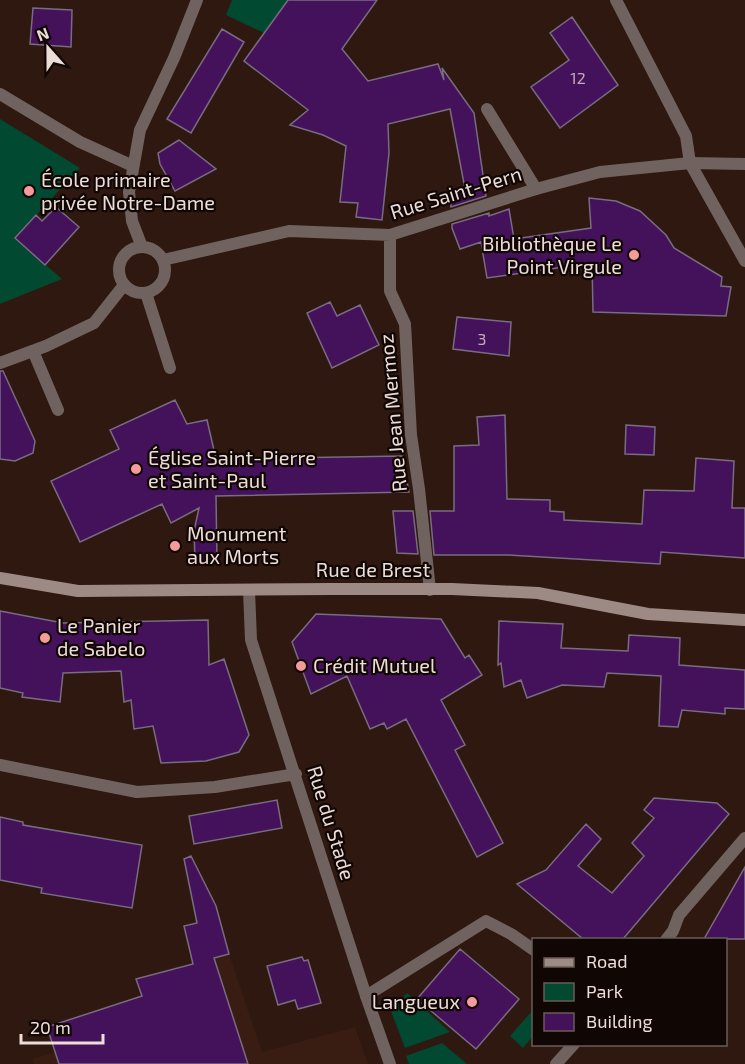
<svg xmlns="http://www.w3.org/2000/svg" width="745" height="1064" viewBox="0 0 745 1064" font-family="'Exo 2',sans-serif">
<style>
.built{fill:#391d13}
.green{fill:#014a31}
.building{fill:#44125a;stroke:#796b82;stroke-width:1.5}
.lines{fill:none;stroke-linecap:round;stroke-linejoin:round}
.service{stroke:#70635f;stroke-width:12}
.minor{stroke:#70635f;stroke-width:12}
.tertiary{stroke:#70635f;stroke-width:12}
.secondary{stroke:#9e8a84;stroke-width:12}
.poi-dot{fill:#f59b9c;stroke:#100604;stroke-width:2}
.labels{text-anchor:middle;stroke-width:4.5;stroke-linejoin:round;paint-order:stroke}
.number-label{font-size:16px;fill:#c3aab8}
.poi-label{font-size:20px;fill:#edddd7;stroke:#100604;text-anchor:start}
.street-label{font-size:20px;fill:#edddd7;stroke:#100604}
</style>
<rect width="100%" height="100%" fill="#2e1810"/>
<path class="built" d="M229,954L262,1052L355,1027L368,1064H33V1059L55,1052L47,1027L142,996L136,979Z"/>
<path class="green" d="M232,0H288L264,33L226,15Z
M0,119L80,168L15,238L62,279L0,304Z
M407,993L450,1032L405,1048L391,1011Z
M533,1010V1036L523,1048L510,1036Z
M442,1043L467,1064H409L406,1056Z"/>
<path class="building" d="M288,0H377L342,49L368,81L438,64L444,80L442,68L474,113L486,196L451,207L450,191L465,189L450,109L388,124L389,153L382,220L356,217L358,203L340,202L346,146L323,135L290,125L308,110L244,61Z
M33,8L72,10L71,47L30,44Z
M572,17L618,85L560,128L531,87L569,60L550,33Z
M222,29L244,42L191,133L167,119Z
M179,140L216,169L175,191L160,164L158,153Z
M589,198L616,201L640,211L666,235L674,248L722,277L721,286L731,287L726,316L593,312L592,263L487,278L481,242L460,249L452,228V224L489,213V216L509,209L514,239L591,228Z
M56,207L79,227L45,265L15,238L36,215L42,221Z
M330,302L337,316L360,305L379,345L332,368L307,313Z
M457,317L511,322L509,356L453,349Z
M0,371H3L35,441L33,453L15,461L0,459Z
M175,400L187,424L207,420L216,459L402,456L409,492L216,496L217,561H195L194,531L199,508L171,523L162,504L80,542L51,481L119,449L110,430Z
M505,415L507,499L550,500V511L564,512V520L642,524L644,490L694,491L696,458L734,461L732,508H745V558L661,552L660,564L508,555H434L430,511H454V446L479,445L477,417Z
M626,425L655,427L654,455L625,454Z
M393,511H413L418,554L397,553Z
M0,611L63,623L208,620L209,665L224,659L249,735L239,752L206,761L161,763L153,726L134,729L131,700L124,702L121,671L63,673L60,702L22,697L23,693L0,688Z
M316,614L441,619L465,658L469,655L482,675L441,700L465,745L455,750L503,843L477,857L406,719L387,729L384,723L370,729L347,676L311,694L292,642Z
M499,621L563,624L561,648L628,651L629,635L680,638L679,665L745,670V709L725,708V714L682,710L678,727L659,726L661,676L607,673L604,687L562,685L527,698L521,680L504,687L501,663L498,665Z
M654,798L717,803L729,814L623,939H583L517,884L546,870L586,824L601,839L578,866L612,893L644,856L632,843L654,818L644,810Z
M277,800L282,828L194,844L189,816Z
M0,817L23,822V825L142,845L132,908L41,893L42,888L0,880Z
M191,856L216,906L229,954L214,958L248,1064H59L47,1027L142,996L136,979L193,964L184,926L197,923L184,859Z
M745,867V939H704Z
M460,949L519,999L476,1049L417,999Z
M302,957L304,961L308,960L321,1003L298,1009L295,1000L278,1005L267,966Z"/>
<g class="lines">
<path class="service" d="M616,0L686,136L690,163
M487,109L536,189
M146,293L170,368
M33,351L58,410
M366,996L486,921L511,934L534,950"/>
<path class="minor" d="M0,94L80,142L133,166
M690,163L745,261
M390,235V291L405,324L411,435L419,489L430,590
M163,260L289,231L390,235L536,189L600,172L690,163L745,164
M249,590L251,640L366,996L390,1064
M0,765L137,792L215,787L296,774
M666,940L673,931L679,915L745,838
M556,1064L574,1044"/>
<path class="tertiary" d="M142,247L132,221L129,192L140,130L174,58L197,0
M119 270a23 23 0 1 1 46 0a23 23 0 1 1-46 0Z
M0,363L46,346L94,323L124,285"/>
<path class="secondary" d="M0,578L78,591L331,589H452L538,593L648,614L745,620"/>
</g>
<g class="poi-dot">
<circle cx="29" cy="191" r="6"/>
<circle cx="634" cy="255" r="6"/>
<circle cx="136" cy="469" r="6"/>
<circle cx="175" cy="546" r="6"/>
<circle cx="45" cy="638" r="6"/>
<circle cx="301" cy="666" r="6"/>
<circle cx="472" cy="1002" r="6"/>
</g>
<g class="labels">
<g class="number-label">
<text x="578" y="84">12</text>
<text x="482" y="345">3</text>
</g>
<g class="poi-label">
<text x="41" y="187">École primaire<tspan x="41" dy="23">privée Notre-Dame</tspan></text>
<text x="622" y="251" text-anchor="end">Bibliothèque Le<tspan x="622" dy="23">Point Virgule</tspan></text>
<text x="148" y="465">Église Saint-Pierre<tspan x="148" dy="23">et Saint-Paul</tspan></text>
<text x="187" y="541">Monument<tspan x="187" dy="23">aux Morts</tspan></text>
<text x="57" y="633">Le Panier<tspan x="57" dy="23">de Sabelo</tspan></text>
<text x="313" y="673">Crédit Mutuel</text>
<text x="460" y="1009" text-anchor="end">Langueux</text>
</g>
<g class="street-label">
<text transform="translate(456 193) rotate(-17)" y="7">Rue Saint-Pern</text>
<text transform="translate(393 413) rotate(-95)" y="7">Rue Jean Mermoz</text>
<text x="373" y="577">Rue de Brest</text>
<text transform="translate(331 823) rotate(73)" y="7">Rue du Stade</text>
</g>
</g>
<rect x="532" y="938" width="195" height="108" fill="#100604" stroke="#685c58" stroke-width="1.5"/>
<rect x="544" y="958" width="30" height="9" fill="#9e8a84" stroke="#685c58" stroke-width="1.5"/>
<text x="586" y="968" font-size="18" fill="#edddd7">Road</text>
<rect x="544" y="983" width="30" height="18" fill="#014a31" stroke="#685c58" stroke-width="1.5"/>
<text x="586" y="998" font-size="18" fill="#edddd7">Park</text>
<rect x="544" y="1013" width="30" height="18" fill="#44125a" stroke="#685c58" stroke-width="1.5"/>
<text x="586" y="1028" font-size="18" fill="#edddd7">Building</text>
<g transform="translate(48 48) rotate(339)" stroke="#100604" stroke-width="4.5" paint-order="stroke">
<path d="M0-4.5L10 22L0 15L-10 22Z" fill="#edddd7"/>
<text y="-9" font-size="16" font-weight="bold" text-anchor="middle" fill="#edddd7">N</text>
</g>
<path d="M21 1034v9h82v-9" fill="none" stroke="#edddd7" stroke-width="3"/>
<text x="30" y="1034" font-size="18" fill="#edddd7" stroke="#100604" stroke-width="4.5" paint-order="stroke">20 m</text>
</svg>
